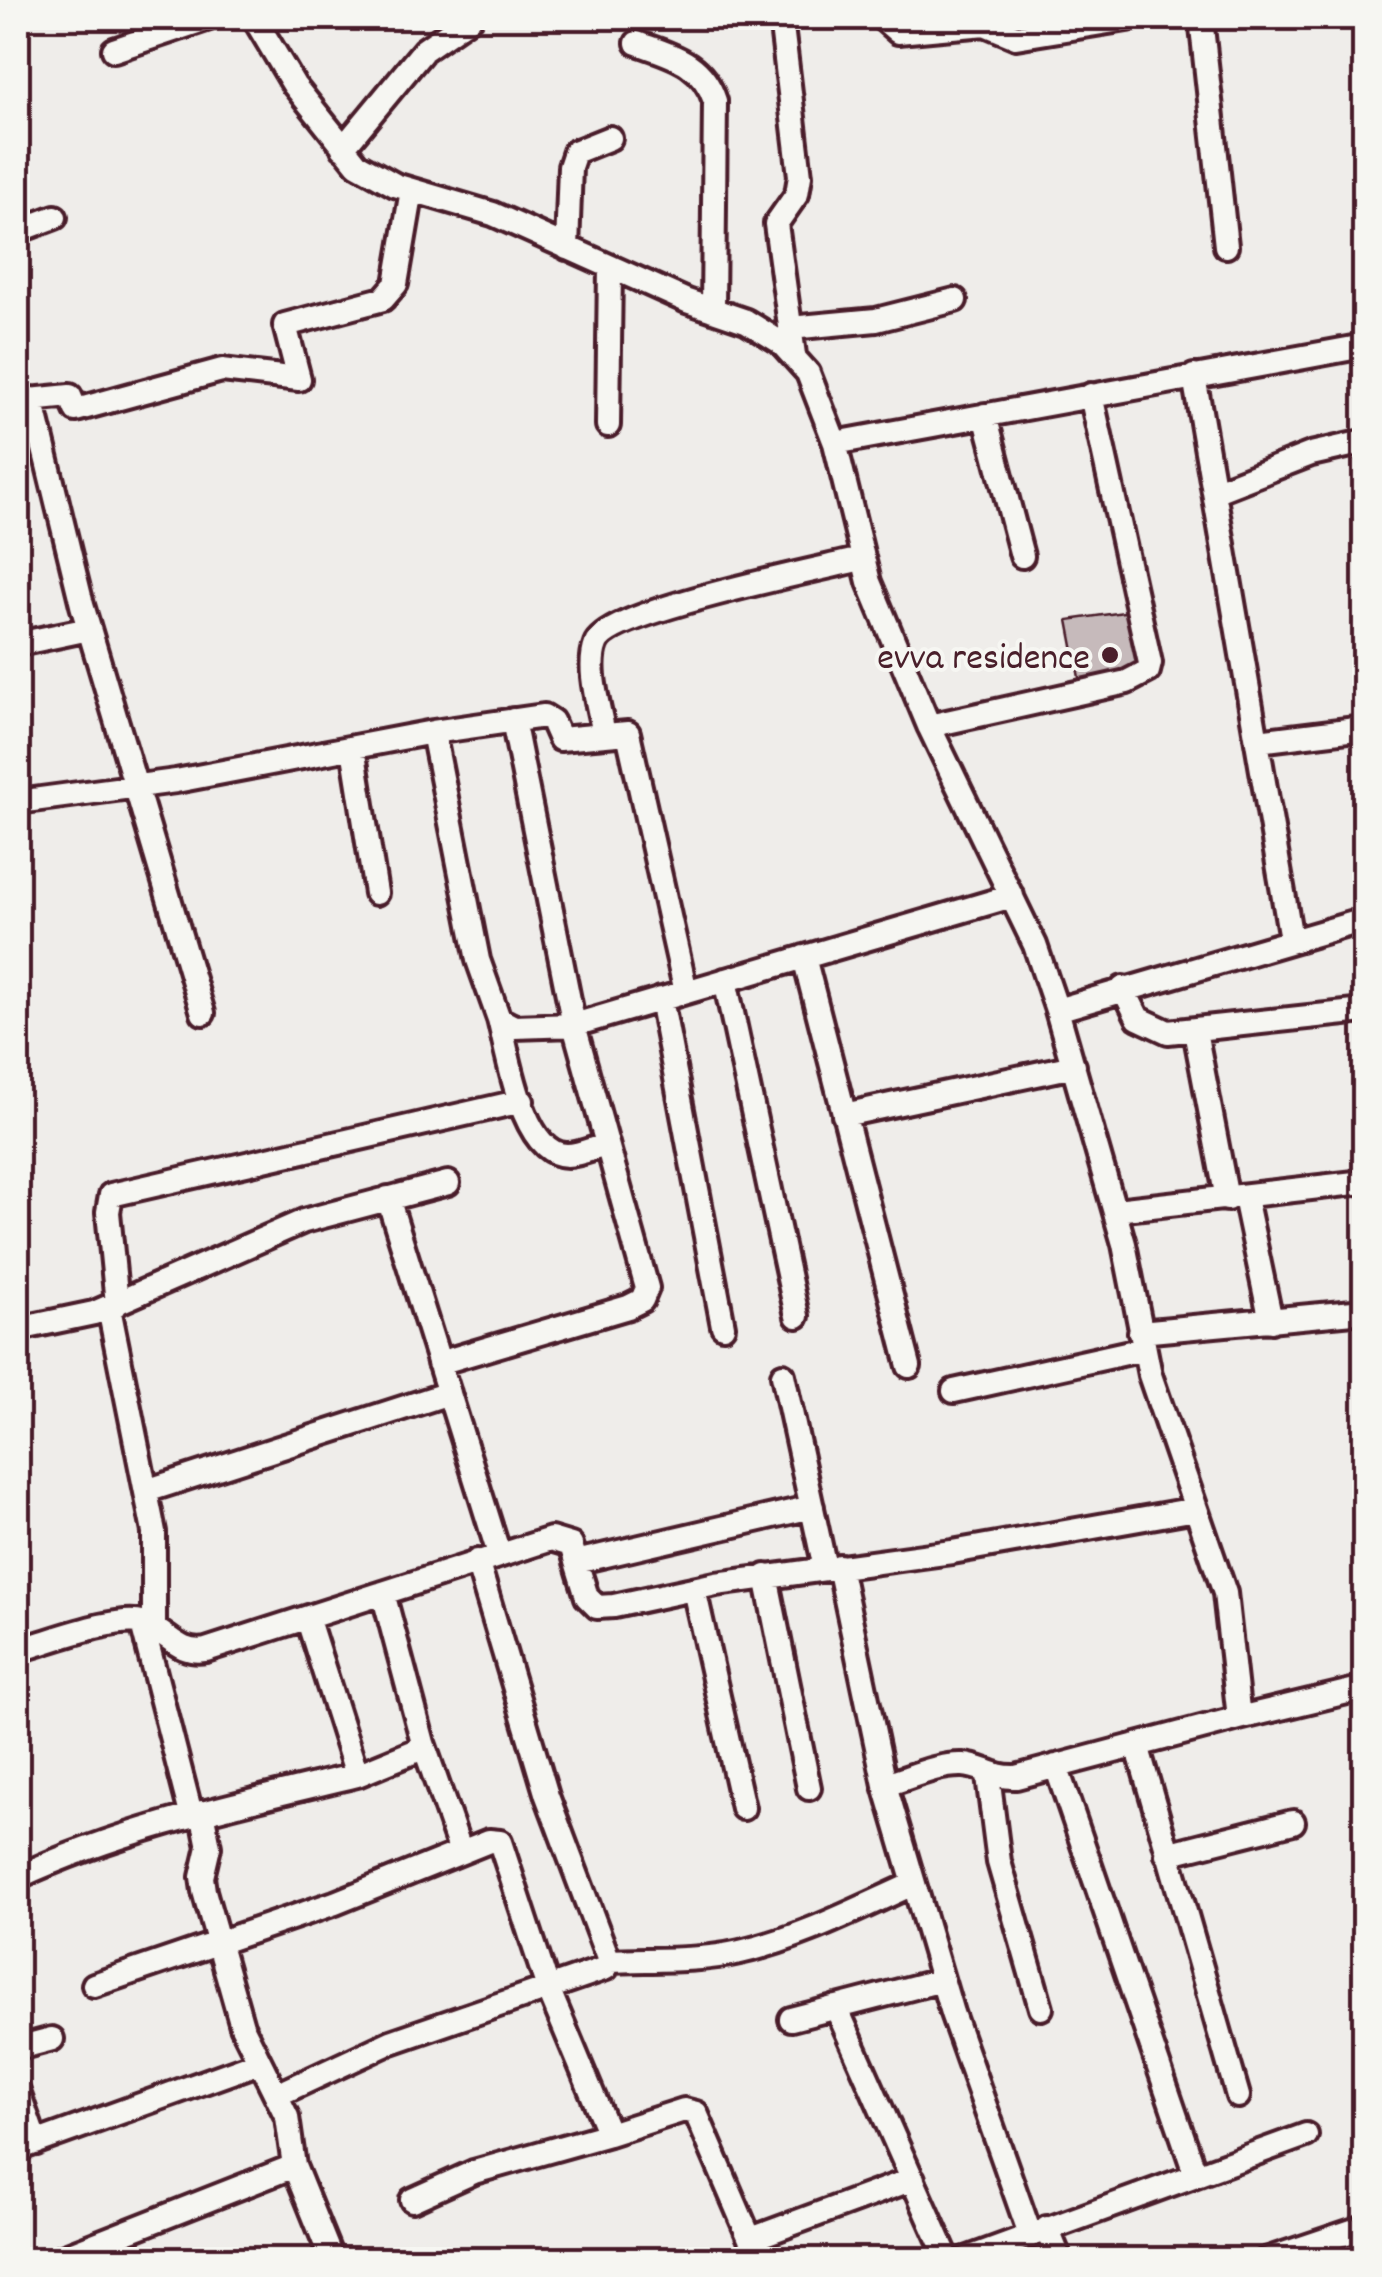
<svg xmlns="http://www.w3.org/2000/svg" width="1382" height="2277" viewBox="0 0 1382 2277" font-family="Dekko,sans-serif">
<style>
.building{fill:#c6babb;stroke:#4a1f2b;stroke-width:2.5}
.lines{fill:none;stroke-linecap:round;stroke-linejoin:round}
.minor-casing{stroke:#4a1f2b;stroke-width:30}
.minor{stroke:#f6f6f2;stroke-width:22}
.poi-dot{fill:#4a1f2b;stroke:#f6f6f2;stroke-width:4}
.labels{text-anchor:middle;stroke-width:8;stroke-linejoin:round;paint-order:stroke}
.poi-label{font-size:38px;fill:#4a1f2b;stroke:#f6f6f2;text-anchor:end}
</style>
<rect width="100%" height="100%" fill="#efedea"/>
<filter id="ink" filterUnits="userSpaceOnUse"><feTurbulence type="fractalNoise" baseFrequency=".01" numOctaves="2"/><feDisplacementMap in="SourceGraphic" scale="20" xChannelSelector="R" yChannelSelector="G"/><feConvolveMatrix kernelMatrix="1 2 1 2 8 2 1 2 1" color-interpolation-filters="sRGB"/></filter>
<g filter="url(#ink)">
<path class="building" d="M1138,610L1148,671L1081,688L1068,620Z"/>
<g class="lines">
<g class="minor-casing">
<path id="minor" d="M254,18L294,85L357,164L395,185L493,214L687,301L746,321L780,342L808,373L835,443L869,582L929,726L1035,945L1057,1010L1124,1244L1150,1375L1225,1593L1239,1718L1364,1688
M781,18L800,176L797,194L776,224L794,355
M882,18L898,32L985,24L1016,37L1133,18
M1201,18L1226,246
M637,43C673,56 702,62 715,101L713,310
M114,50L209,18
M343,148L424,50L470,18
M18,231L55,217
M567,248L570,167L575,152L610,138
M790,328L876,320L955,300
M1194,376L1291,939
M32,399L82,605L203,1013
M20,401L70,396L76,410L222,370L299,379L285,325L383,299L396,284L412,190
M985,415L1022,556
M608,425L610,267
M835,443L1364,346
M1216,491L1311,454L1364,442
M18,644L89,629
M929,726L1127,682L1148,671L1150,663L1091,395
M433,732L478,960L499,1019L514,1027L574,1025L1012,896
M604,735C600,709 586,670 596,644C608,611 818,570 861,559
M1258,741L1364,728
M353,748L376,893
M18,802L176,781L433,732L544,716L552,721L560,739L628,733L686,992
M804,957L909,1366
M725,980L797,1316
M1123,988L1138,1018L1168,1032L1364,1011
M661,999L723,1326
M1057,1010L1364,920
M499,1019C508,1053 522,1155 567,1155C579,1155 594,1148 606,1145
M1195,1031L1227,1199
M844,1115L1074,1066
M1245,1197L1271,1321
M388,1198L499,1554
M1116,1210L1364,1182
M117,1304L108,1212L111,1195L522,1101
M109,1308L154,1532V1631
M18,1329L94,1313L304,1221L448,1183
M1140,1332L1364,1311
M439,1363L628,1307L642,1300L647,1288L574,1025L513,720
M783,1375L825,1568
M954,1391L1144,1349
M146,1491L449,1393
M576,1562L812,1507
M839,1566L885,1785L952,2013L1030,2234
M766,1576L809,1788
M694,1589L743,1808
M308,1620L357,1775L418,1750L423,1743L383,1593
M142,1623L191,1814
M18,1650C46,1643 117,1615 142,1623C168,1631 177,1655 206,1650L551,1539L571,1545L587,1597L597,1607L614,1606L716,1584L952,1552L1196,1509
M423,1743L461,1852
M1137,1745L1238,2096
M1056,1766L1195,2173
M988,1776L999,1862L1041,2008
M885,1785C909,1778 938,1764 963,1765C983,1766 992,1778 1016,1777L1239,1718
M202,1812L209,1847L202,1877L204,1891L242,2026L287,2117L294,2166L332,2260
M1167,1854L1293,1822
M18,1877C126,1827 241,1803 357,1775
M609,1961C652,1959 697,1962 740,1952C800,1939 857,1909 913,1884
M94,1985L335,1903L489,1841L500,1842L548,1988L609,2134L474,2172L412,2200
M836,2007L948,2260
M791,2019L942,1980
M18,2048L52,2039
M18,2092L36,2143
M277,2095L391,2042L606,1968L609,1961L547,1796L477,1561
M609,2134L684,2110L696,2113L759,2260
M18,2149L257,2063
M1047,2228L1060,2260
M751,2239L913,2179
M55,2260L294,2166
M963,2260L1306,2135
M1266,2260L1364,2227"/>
</g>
<use href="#minor" class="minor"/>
</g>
</g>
<circle class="poi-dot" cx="1110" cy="655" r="10"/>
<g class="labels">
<g class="poi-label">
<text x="1090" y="668">evva residence</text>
</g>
</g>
<rect width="1382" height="2277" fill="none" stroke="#f6f6f2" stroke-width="60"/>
<rect x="30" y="30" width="1322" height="2217" fill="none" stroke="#4a1f2b" stroke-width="4" filter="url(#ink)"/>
</svg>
